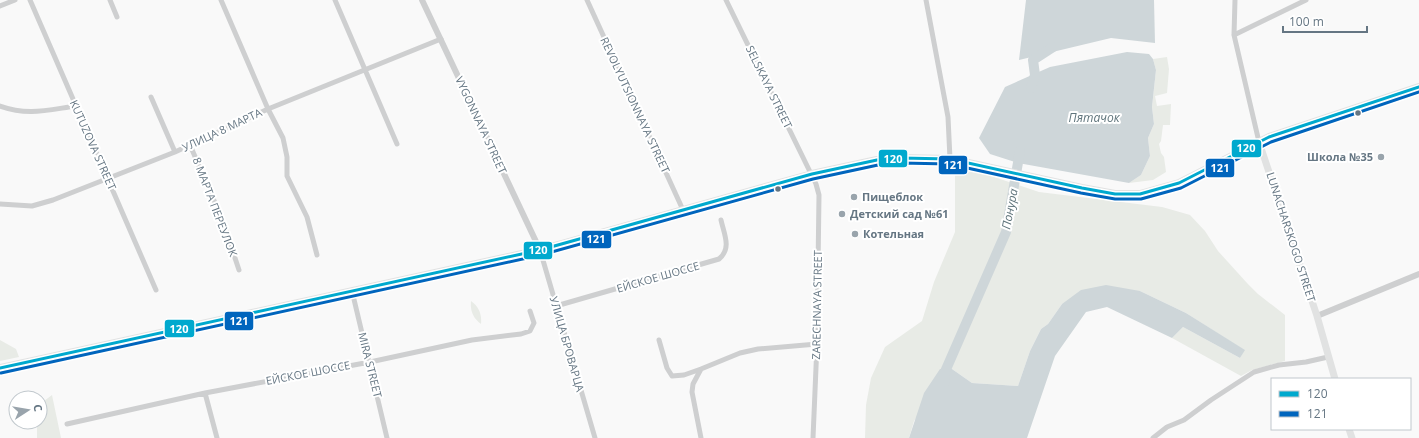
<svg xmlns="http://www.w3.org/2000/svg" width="1419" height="438" viewBox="0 0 1419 438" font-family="'Open Sans',sans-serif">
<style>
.green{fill:#e8ebe6}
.water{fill:#ced6d9}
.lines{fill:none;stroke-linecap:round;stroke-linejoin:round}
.river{stroke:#ced6d9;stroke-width:10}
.minor{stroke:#cecfd0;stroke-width:5}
.tertiary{stroke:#cecfd0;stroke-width:6}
.secondary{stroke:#e1e2e2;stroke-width:7}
.primary{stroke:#e1e2e2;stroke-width:8}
.bus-1-casing{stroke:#fff;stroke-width:6}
.bus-2-casing{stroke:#fff;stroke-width:6}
.bus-1{stroke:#00a9ce;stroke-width:3}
.bus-2{stroke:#0065bd;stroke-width:3}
.bus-dot{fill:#657683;stroke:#fff;stroke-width:1.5}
.poi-dot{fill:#99a4ac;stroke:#fff;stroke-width:1.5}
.labels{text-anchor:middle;stroke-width:4;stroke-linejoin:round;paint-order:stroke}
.street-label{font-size:11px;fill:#657683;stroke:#fff}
.poi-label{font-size:11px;font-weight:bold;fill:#657683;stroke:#fff;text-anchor:start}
.water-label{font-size:12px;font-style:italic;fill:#60757c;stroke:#fff}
.line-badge{stroke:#fff;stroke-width:1.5}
.badge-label{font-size:11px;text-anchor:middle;font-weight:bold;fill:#fff}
</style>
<rect width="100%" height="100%" fill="#f9f9f9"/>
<path class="green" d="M1167,57L1169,69L1167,93L1155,96L1157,106L1171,104L1170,125H1163L1161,141L1159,144L1161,153L1164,157L1166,172L1153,180L1129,183L1141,175L1150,156L1148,138L1154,124L1152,107L1156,70L1153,59Z
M955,164L1039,192L1162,207L1190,215L1205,231L1218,251L1247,283L1258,294L1285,315V361L1252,370L1241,376L1172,338L1183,327L1240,358L1244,350L1186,313L1140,291L1062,304L1048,324L1041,329L1030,351L1018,386L972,383L952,369L914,421L909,438H865L866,405L871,378L885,347L922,321L934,282L955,232Z
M471,301C479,307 482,314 481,324C473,318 470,311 471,301Z
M0,340L16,349L19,357L0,361Z
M52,395L61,438H37V422H40V404Z"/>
<path class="water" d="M1026,0H1154L1155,43L1111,38L1019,60Z
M1127,52L1149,54L1153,59L1156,70L1152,107L1154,124L1148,138L1150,156L1141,175L1129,183L1018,163L990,154L979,138L1005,87L1050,67Z
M1106,285L1140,291L1186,313L1245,350L1240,358L1183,327L1172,338L1107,307L1086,312L1055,356L1027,438H909L924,393L940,369H952L972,383L1018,386L1030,351L1041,329L1048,324L1062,304L1081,290Z"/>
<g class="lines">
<path class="river" d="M1031,88L1035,75L1033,60L1053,47
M945,382L944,374L1006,232L1020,151"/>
<path class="minor" d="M30,0L156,290
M110,0L117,17
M221,0L268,109L283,138L287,157V176L307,217L317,255
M335,0L397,144
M587,0L683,210
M726,0L816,184L819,195L817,344L813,438
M926,0L948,117L950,159
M1235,0L1234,35L1259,142
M0,6L15,0
M1234,35L1306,0
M151,97L175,152
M0,106C28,116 47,110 76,106
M190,145L222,219L239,270
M0,204L32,206L53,200L175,152L268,109L441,39
M540,250L595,438
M352,291L387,438
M556,306L719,259C732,248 724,234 721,220
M659,340L667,368L672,376L684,375L701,369
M205,393L217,438
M67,424L205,393L370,362L472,340L521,334L530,331L534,323L530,311
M701,438L692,392L693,384L701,369L740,353L758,349L817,344
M1153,438L1167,427L1184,420L1211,400L1254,372L1279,365L1306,362L1328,357"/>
<path class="tertiary" d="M422,0L540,250
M1317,316L1419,274"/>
<path class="secondary" d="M1259,142L1317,316L1335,379
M1349,429L1352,438"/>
<path class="primary" d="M0,368L540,250L812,174L877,160L901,158L950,159L1082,188L1115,194H1140L1179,183L1269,137L1419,87"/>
<g class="bus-1-casing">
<path id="bus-1" d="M0,368L540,250L812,174L877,160L901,158L950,159L1082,188L1115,194H1140L1179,183L1269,137L1419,87"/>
</g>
<g class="bus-2-casing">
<path id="bus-2" d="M1,373L541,255L813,179L878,165L901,163L949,164L1081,193L1115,199H1141L1181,188L1271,142L1419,92"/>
</g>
<use href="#bus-1" class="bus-1"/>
<use href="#bus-2" class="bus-2"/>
</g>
<g class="bus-dot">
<circle cx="1358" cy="113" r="3.5"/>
<circle cx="778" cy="189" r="3.5"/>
</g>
<g class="poi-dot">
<circle cx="1381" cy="157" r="4"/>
<circle cx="854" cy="197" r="4"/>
<circle cx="842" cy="214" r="4"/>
<circle cx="855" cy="234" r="4"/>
</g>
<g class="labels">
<g class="street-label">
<text transform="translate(769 87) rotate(64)" y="4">SELSKAYA STREET</text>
<text transform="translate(635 105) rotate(65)" y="4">REVOLYUTSIONNAYA STREET</text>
<text transform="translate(481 125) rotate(65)" y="4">VYGONNAYA STREET</text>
<text transform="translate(222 130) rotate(-25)" y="4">УЛИЦА 8 МАРТА</text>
<text transform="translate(93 145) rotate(66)" y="4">KUTUZOVA STREET</text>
<text transform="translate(215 207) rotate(69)" y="4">8 МАРТА ПЕРЕУЛОК</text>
<text transform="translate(1291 237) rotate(72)" y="4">LUNACHARSKOGO STREET</text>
<text transform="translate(658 277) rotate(-16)" y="4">ЕЙСКОЕ ШОССЕ</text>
<text transform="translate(817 305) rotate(-89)" y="4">ZARECHNAYA STREET</text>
<text transform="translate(567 344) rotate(74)" y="4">УЛИЦА БРОВАРЦА</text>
<text transform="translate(370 365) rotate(76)" y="4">MIRA STREET</text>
<text transform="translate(308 373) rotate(-11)" y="4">ЕЙСКОЕ ШОССЕ</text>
</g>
<g class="poi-label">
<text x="1373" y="161" text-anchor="end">Школа №35</text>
<text x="862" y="201">Пищеблок</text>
<text x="850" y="218">Детский сад №61</text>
<text x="863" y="238">Котельная</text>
</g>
<g class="water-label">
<text x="1094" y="122">Пятачок</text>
<text transform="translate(1010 209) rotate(-79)" y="4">Понура</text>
</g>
</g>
<g class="line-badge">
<rect x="1231" y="139" width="31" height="19" rx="4" fill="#00a9ce"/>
<rect x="878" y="149" width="30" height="19" rx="4" fill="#00a9ce"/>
<rect x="938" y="155" width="30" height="20" rx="4" fill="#0065bd"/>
<rect x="1205" y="158" width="30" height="20" rx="4" fill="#0065bd"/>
<rect x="581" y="230" width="31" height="19" rx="4" fill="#0065bd"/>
<rect x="523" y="241" width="30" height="19" rx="4" fill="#00a9ce"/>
<rect x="224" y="311" width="30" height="20" rx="4" fill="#0065bd"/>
<rect x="164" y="319" width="31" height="19" rx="4" fill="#00a9ce"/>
</g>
<g class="badge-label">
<text x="1246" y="152">120</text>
<text x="893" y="163">120</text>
<text x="953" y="169">121</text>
<text x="1220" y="172">121</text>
<text x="596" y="243">121</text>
<text x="538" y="254">120</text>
<text x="239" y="325">121</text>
<text x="179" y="333">120</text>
</g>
<rect x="1271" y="378" width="140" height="52" fill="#ffffff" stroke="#c1c8cd"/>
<rect x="1279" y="391" width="20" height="6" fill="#00a9ce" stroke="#c1c8cd"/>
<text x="1307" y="398" font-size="12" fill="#657683">120</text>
<rect x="1279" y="411" width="20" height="6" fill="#0065bd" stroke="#c1c8cd"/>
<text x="1307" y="418" font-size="12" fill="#657683">121</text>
<g transform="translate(28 410) rotate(78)"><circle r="19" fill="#ffffff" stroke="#c1c8cd"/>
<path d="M0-3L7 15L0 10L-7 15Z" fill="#99a4ac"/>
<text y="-6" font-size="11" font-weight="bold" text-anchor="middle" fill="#657683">С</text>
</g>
<path d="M1283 26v6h84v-6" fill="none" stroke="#657683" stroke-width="2"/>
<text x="1289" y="26" font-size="12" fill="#657683" stroke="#ffffff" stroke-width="3" paint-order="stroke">100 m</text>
</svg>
